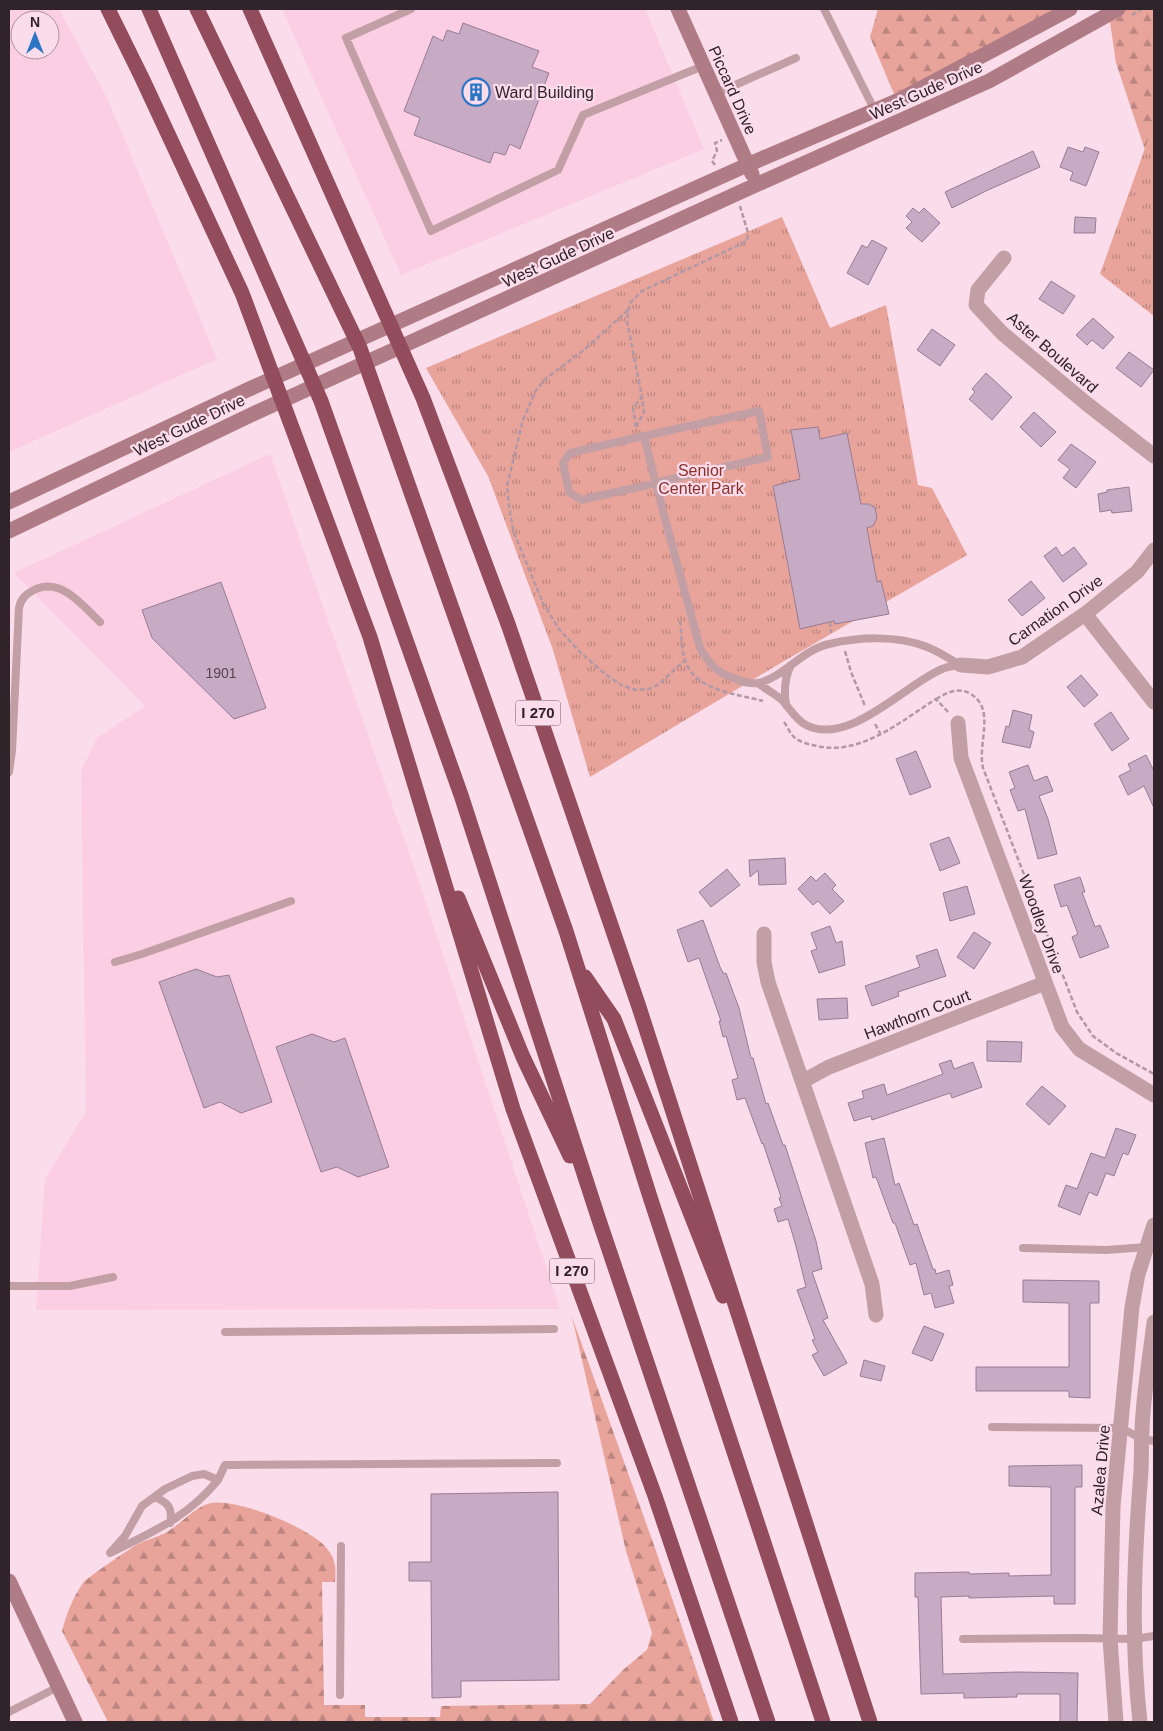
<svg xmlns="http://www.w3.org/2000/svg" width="1163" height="1731" viewBox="0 0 1163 1731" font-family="Helvetica,sans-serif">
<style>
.built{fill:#fccee3;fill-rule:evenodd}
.forest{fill:url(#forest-firs)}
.park{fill:url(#park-tufts)}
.building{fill:#c7aac4;stroke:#977c95}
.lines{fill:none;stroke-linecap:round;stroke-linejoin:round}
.path{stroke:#b198a4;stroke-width:2.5;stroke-dasharray:5 2.5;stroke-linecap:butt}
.lane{stroke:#c29fa4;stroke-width:8}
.street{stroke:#c29fa4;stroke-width:15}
.secondary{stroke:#af7c85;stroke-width:15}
.highway{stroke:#924c5b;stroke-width:15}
.labels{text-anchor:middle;stroke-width:4.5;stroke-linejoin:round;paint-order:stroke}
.number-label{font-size:14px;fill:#564550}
.shield{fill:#fbdcea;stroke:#6e5a64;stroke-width:1}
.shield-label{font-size:15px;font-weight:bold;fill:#31232a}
.street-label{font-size:16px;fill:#31232a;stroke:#fbdcea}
.poi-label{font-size:16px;fill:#31232a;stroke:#fbdcea;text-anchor:start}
.park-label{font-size:16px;fill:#8a302b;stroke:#fbdcea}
</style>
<defs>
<pattern id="forest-firs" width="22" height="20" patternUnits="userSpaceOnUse" patternTransform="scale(1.25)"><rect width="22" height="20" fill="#e8a49b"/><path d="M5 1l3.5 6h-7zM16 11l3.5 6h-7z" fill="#bd857f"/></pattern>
<pattern id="park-tufts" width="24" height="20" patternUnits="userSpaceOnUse" patternTransform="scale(1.25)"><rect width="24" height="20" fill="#e8a49b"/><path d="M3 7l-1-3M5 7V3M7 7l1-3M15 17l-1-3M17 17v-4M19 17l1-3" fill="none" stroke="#bd857f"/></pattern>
</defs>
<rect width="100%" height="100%" fill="#fbdcea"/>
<path class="built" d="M9,9H59L107,98L217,359L9,452ZM20,20H50V50H20Z
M282,9H645L704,149L401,275Z
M270,454L416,873L560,1309L36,1310L45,1179L86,1112L81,771L97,738L145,706L14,573Z"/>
<path class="forest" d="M878,9H1070L897,101L870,37Z
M1118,9H1154V310L1146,153L1116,63L1109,15Z
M572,1317L655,1548L714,1722H108L62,1631C66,1615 73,1597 83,1583C89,1576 127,1551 136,1545C147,1539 160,1537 170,1530C184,1521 195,1507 211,1503C236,1498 313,1528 328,1550C336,1560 336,1570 335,1582H322L324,1705H365V1717H440L441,1706L590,1704L624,1669L647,1650L652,1633L626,1551Z"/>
<path class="park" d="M1154,123V316L1100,274Z
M782,217L830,328L886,305L918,485L932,488L967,555L779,664L590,777L553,650L488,476L426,368Z"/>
<path class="building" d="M463,23L539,51L532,67L549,73L520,149L510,144L505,155L494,152L490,163L414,135L420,118L404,111L433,36L443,41L447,30L459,34Z
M1068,147L1083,152L1085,147L1099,152L1086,186L1070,180L1073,172L1060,167Z
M1033,151L1040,167L988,190L952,208L945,192Z
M913,208L919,213L924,208L940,223L922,242L906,228L912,222L906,216Z
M1075,217L1096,218L1095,233H1074Z
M872,240L887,248L868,285L847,273L862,245L867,248Z
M1051,281L1075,296L1063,314L1039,299Z
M1093,318L1114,337L1103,349L1092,340L1087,345L1076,335Z
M932,329L955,345L940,366L917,350Z
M1129,352L1154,370L1141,387L1116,368Z
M986,373L1012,397L992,420L969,399L975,392L972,389Z
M1034,412L1056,432L1041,447L1020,427Z
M818,427L820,439L847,433L861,504H869L875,508L877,518L873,526L867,528L877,582L881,581L889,614L835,624L834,621L800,629L773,486L800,479L791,430Z
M1071,444L1096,462L1076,488L1063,478L1070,469L1058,460Z
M1129,487L1132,511L1112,513L1111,510L1100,512L1098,494L1107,492V490Z
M1056,547L1062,556L1074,547L1087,564L1063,582L1044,556Z
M1031,581L1045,598L1022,616L1008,600Z
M221,582L266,708L234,719L152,638L142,610Z
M1081,675L1098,695L1084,707L1067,687Z
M1013,710L1032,715L1029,730L1034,732L1030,748L1002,742L1006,726L1009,727Z
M1111,712L1129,739L1112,751L1094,724Z
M916,751L931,787L910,795L896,759Z
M1146,755L1154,771V808L1144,786L1128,795L1119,776L1131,770L1128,764Z
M1028,765L1034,781L1047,776L1053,791L1039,796L1048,819L1057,854L1038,859L1025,809L1018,811L1010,790L1015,788L1009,772Z
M949,837L960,863L940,871L930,844Z
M785,858L786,884L759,885L758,870L750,877L749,860Z
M727,869L740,885L711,907L699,892Z
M825,873L836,885L832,889L844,901L830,914L818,901L813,905L798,889L811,876L816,881Z
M1080,877L1085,892H1082L1095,927L1100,925L1109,947L1080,958L1072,937L1078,934L1067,905L1061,907L1054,885Z
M967,886L975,914L950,921L943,893Z
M703,920L720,967L724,974L726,973L739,1008L751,1058H753L766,1104L768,1103L783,1145H785L816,1241L822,1269L812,1272L828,1318L823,1320L847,1363L824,1376L812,1355L818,1352L812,1340L815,1339L797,1290L806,1287L796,1246L788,1219L778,1222L774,1209L782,1206L779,1198L781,1197L763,1143L762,1144L745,1098L737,1100L732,1080L738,1078L726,1036L723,1037L719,1021H721L699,958L688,962L677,930Z
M830,926L836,943L842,941L845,965L819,973L811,951L817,949L811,933Z
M974,932L991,943L974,969L957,957Z
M937,949L946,976L898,992L899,996L872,1006L865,986L920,967L916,956Z
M196,969L217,977L229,975L272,1102L241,1113L220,1102L204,1108L159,982Z
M847,998L848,1018L819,1020L817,999Z
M312,1034L334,1042L345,1038L389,1167L358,1177L337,1167L321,1172L276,1047Z
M987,1041L1022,1042L1021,1062L987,1061Z
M951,1060L954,1069L973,1062L982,1087L952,1098L950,1093L872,1120L871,1116L854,1121L848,1103L864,1098L862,1091L884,1084L887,1095L943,1074L939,1064Z
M1042,1086L1066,1106L1049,1125L1026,1104Z
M1116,1128L1136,1135L1128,1155L1123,1153L1114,1176L1106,1173L1097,1196L1089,1192L1080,1215L1058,1206L1066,1185L1077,1189L1091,1153L1105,1158Z
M884,1138L895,1185L899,1183L914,1225L917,1224L933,1269H935L936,1274L949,1270L953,1285L949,1286L954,1303L935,1308L931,1293L924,1295L916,1263L910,1265L895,1223H893L876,1177L873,1178L865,1143Z
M1023,1280L1099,1281V1303H1090V1398L1069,1397V1391H976V1367H1069V1303L1023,1302Z
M924,1326L944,1334L932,1361L912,1353Z
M864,1360L885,1366L881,1381L860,1376Z
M1082,1465V1487H1075V1604H1054V1596L969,1598V1596L941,1597L943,1674L1018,1672L1078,1673L1077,1722H1060V1694H1017V1697L964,1698V1693L921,1694L918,1597H915V1573L969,1572V1574L1009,1573V1576L1051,1575V1487L1009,1486V1466Z
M558,1492L559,1680L461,1681V1697L432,1698L431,1581H409V1562H431V1494Z"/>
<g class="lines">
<path class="path" d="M1132,15L1142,9
M715,165L712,161L717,151L715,143L722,140
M628,310L585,349L544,380L535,392L523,420L507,486L510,513L514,533L543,603L559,629L580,652L605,674L621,685L636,690L649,689L659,684L685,660
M636,427L644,412L642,397L627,321L630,303L642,291L747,241L748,233L740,206
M636,427L633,408L642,397
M680,621C682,633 681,649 685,660C694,691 738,694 763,701
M830,622L831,633
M845,651L851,672L865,706
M936,699C946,693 958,687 969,693C997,708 977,742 983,768L1077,1012L1093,1036L1116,1053L1154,1074
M784,722C787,726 789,731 792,735C798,742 808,744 817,746C861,756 901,721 936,699L949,713
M875,724L880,733"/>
<path class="lane" d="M411,9L346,38L431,231L558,170L583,115L703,66
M824,9L875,111
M715,94L796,58
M644,436L570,453L563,463L569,492L581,500L648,485L655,483L768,457L759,411L644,436C661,507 681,577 700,648C710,665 717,673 736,679C743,682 751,684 759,683C785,676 802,650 829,644C859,637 897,635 927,647C938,651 949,659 961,665
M758,683C765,689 776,694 783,701C790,709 796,720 806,725C849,747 904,685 942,669C947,666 955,666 961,665
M786,705C784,691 784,678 791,665
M9,772L12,751L19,608C21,598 26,594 36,589C62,578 83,606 100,622
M115,962L142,954L291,901
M1023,1248L1106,1250L1147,1247
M9,1286H70L113,1277
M225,1332L554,1329
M992,1427L1121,1428L1142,1439L1154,1441
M204,1474L218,1480C187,1518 152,1532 110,1553L125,1536L142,1506L165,1489L192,1476Z
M218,1480L225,1465L557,1463
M154,1497C168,1502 173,1508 170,1523
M963,1639L1081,1638L1133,1639L1154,1636
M340,1695L341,1546
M9,1712L58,1687"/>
<path class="street" d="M1004,258L978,290L976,305L1002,333L1087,404L1154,456
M1085,614L1154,702
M961,665L988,667L1022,657L1085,614L1137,572L1154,550
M958,723L961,758L1062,1027L1079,1049L1154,1095
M764,934V962L768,982L872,1284L876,1315
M803,1081L829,1067L1045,983
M1116,1722L1110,1639L1113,1506L1132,1307L1138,1274L1154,1225
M1140,1722C1131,1643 1134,1564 1140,1484C1142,1466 1141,1449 1142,1431C1143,1395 1150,1358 1154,1322"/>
<path class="secondary" d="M678,9L752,174
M9,502L247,390L747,165L897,101L1070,9
M9,531L255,413L758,184L989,81L1118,9
M9,1581L75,1722"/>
<path class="highway" d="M108,9L142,78L242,293L370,637L513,1109L655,1496L731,1722
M149,9L321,401L461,795L598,1217L768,1722
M197,9L360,348L566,931L651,1200L823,1722
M250,9L423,398L508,624L639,1007L870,1722
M458,898L523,1057L570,1156
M585,977L614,1019L723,1296"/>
</g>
<defs>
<g id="building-ring" transform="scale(1.4375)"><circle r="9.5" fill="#fbdcea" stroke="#2b75c5" stroke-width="1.5"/><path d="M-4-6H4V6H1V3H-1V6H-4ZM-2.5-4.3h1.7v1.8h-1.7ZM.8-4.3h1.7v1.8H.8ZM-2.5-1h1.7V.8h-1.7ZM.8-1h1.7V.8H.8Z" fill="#2b75c5"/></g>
</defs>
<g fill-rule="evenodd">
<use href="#building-ring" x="476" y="92"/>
</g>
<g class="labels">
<g class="number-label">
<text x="221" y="678">1901</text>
</g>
<g class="shield">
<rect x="515.5" y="700.5" width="45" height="25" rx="4"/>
<rect x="549.5" y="1258.5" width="45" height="25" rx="4"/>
</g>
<g class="shield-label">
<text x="538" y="718">I 270</text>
<text x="572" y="1276">I 270</text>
</g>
<g class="street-label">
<text transform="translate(733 90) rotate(66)" y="6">Piccard Drive</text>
<text transform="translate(926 90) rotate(-24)" y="6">West Gude Drive</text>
<text transform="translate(558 257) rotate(-25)" y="6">West Gude Drive</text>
<text transform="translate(1053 352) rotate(41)" y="6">Aster Boulevard</text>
<text transform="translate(189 425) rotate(-26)" y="6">West Gude Drive</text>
<text transform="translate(1055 610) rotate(-35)" y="6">Carnation Drive</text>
<text transform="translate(1042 924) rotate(70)" y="6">Woodley Drive</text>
<text transform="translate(917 1014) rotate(-21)" y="6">Hawthorn Court</text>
<text transform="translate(1100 1470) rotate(-85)" y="6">Azalea Drive</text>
</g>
<g class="poi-label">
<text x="495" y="98">Ward Building</text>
</g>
<g class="park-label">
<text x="701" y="476">Senior<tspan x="701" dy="18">Center Park</tspan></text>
</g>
</g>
<rect width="1163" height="1731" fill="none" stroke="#31232a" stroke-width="20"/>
<g transform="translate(35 35)"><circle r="24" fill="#fbdcea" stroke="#aa929d"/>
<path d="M0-4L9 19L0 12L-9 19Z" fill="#2b75c5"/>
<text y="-8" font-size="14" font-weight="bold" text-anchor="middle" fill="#31232a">N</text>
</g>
</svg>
